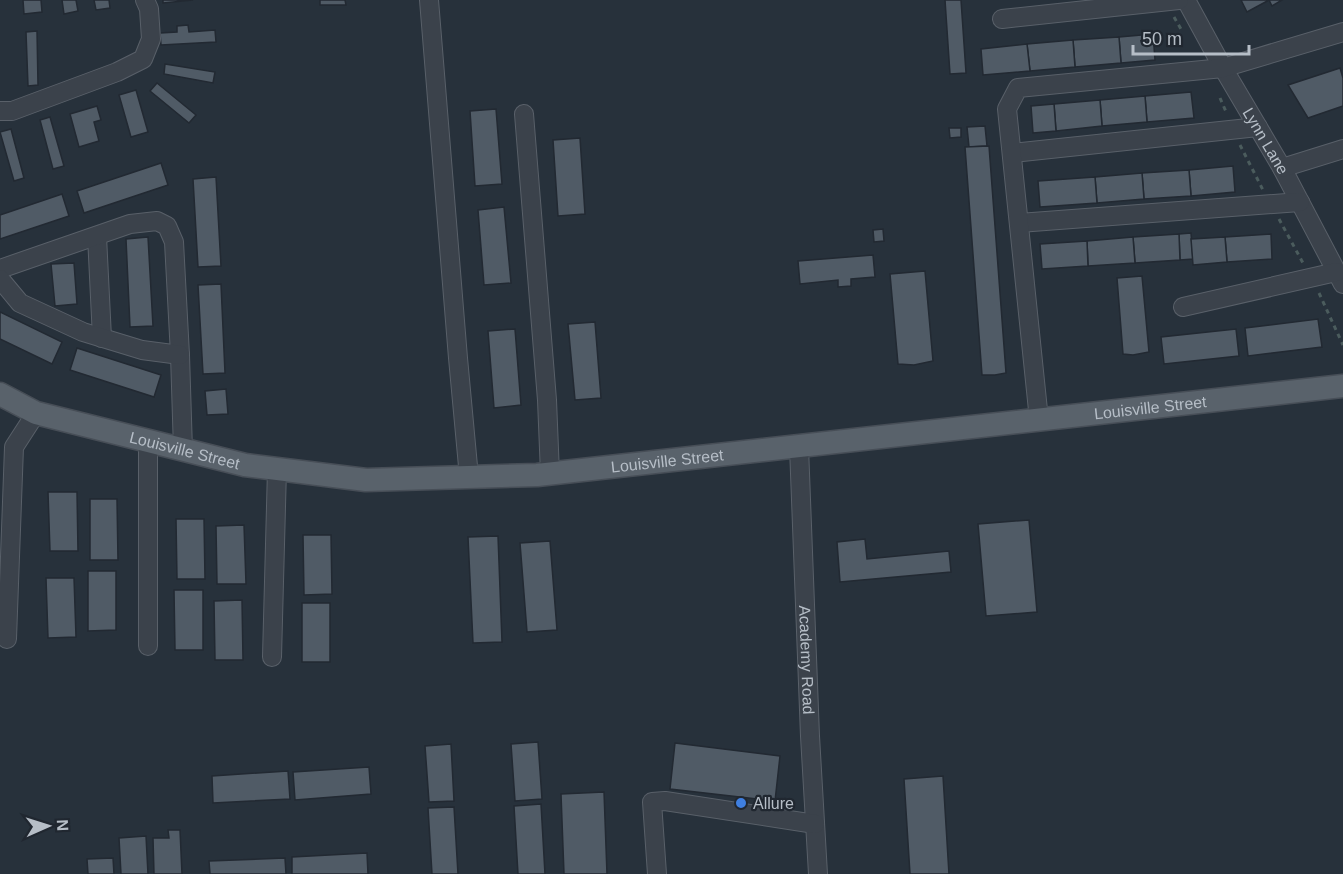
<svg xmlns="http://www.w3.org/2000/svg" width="1343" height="874" font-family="Arial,sans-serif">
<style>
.building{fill:#505b66;stroke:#222932;stroke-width:1.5}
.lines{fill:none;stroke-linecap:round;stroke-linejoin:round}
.minor-casing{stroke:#596069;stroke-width:20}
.major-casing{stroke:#474e57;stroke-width:25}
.path{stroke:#4b5c5d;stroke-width:3;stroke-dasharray:4.5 4.5;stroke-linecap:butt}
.minor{stroke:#3b424b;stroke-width:18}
.major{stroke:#59626b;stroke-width:22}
.shop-dot{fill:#3f7fe0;stroke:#202730;stroke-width:2}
.labels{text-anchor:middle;stroke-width:4.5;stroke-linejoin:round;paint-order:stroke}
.street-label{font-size:16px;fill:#b6bec7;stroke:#202730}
.poi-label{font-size:16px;fill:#b6bec7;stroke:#202730;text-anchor:start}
</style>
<rect width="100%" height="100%" fill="#27313b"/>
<!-- building -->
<g class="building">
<path d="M23,0H41L42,12L24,14Z"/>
<path d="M62,0H76L78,11L64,14Z"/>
<path d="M94,0H109L110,8L96,10Z"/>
<path d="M163,0H193L163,3Z"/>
<path d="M320,0H345L346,5H320Z"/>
<path d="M945,0H961L966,73L950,74Z"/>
<path d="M1241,0H1282L1272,6L1269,0L1247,12Z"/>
<path d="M188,25L189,32L215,30L216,42L161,45L160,33L177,32V26Z"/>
<path d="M37,31L38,85L28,86L26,32Z"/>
<path d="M1153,34L1155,60L1121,63L1119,37Z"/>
<path d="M1119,37L1121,63L1075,67L1073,40Z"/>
<path d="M1073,40L1075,67L1030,71L1027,44Z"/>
<path d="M1027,44L1030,71L983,75L981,49Z"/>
<path d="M165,64L215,72L213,83L164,74Z"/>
<path d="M1340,68L1343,78V106L1308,118L1288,85Z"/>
<path d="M157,83L196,115L189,123L150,91Z"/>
<path d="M136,90L148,132L131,137L119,95Z"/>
<path d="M1191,92L1194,118L1147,122L1145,96Z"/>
<path d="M1145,96L1147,122L1102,126L1100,100Z"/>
<path d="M1100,100L1102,126L1056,131L1054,104Z"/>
<path d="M1054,104L1056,131L1033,133L1031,106Z"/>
<path d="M97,106L101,120L94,122L99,141L79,147L70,114Z"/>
<path d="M496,109L502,184L475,186L470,111Z"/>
<path d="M50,117L64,166L53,169L40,120Z"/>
<path d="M985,126L987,146L969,147L967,127Z"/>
<path d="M949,128H961V137L950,138Z"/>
<path d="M11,129L24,178L14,181L0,132Z"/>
<path d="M580,138L585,214L558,216L553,140Z"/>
<path d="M989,146L1006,373L995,375H982L965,147Z"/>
<path d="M161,163L168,185L84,213L77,191Z"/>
<path d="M1233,166L1235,192L1191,196L1189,170Z"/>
<path d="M1189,170L1191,196L1144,199L1142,173Z"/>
<path d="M1142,173L1144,199L1097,203L1095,177Z"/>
<path d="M216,177L221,266L198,267L193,179Z"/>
<path d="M1095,177L1097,203L1040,207L1038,181Z"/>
<path d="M62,194L69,216L0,239V215Z"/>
<path d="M504,207L511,283L484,285L478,210Z"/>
<path d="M883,229L884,241L874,242L873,230Z"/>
<path d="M1191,233L1193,259L1180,260L1179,234Z"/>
<path d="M1179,234L1180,260L1135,263L1133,237Z"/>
<path d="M1271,234L1272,259L1227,262L1225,237Z"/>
<path d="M148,237L153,326L130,327L126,239Z"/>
<path d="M1133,237L1135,263L1088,266L1087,241Z"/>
<path d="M1225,237L1227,262L1193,265L1191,239Z"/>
<path d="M1087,241L1088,266L1042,269L1040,244Z"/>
<path d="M873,255L875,277L851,279V286L838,287V280L800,284L798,261Z"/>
<path d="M74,263L77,304L55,306L51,264Z"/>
<path d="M925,271L933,361L914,365L898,364L890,274Z"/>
<path d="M1142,276L1149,352L1133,355L1123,354L1117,278Z"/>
<path d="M221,284L225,373L203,374L198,285Z"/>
<path d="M0,312L62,342L52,364L0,339Z"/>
<path d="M1318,319L1322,347L1248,356L1245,328Z"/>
<path d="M595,322L601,398L575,400L568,324Z"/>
<path d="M515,329L521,405L494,408L488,331Z"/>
<path d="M1236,329L1239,356L1164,364L1161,337Z"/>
<path d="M77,348L161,375L154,397L70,370Z"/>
<path d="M226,389L228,414L207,415L205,391Z"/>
<path d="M48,492H77L78,551H50Z"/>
<path d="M90,499H117L118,560H90Z"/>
<path d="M176,519H204L205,579H177Z"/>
<path d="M1029,520L1037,612L986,616L978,524Z"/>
<path d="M244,525L246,584H217L216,526Z"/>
<path d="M303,535H331L332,594L304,595Z"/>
<path d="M498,536L502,642L473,643L468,537Z"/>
<path d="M865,539L867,559L949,551L951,572L840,582L837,542Z"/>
<path d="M550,541L557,630L527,632L520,543Z"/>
<path d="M88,571H116V630L88,631Z"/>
<path d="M46,578H74L76,637L48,638Z"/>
<path d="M174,590H203V650H175Z"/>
<path d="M242,600L243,660H215L214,601Z"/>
<rect x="302" y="603" width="28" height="59"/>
<path d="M538,742L542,799L515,801L511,744Z"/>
<path d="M675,743L780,756L775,801L670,789Z"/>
<path d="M451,744L454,801L429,802L425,746Z"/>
<path d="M369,767L371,794L295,800L293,772Z"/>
<path d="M288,771L290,799L213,803L212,776Z"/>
<path d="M943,776L949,874H910L904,779Z"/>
<path d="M604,792L607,874H564L561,794Z"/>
<path d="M541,804L545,874H518L514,806Z"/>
<path d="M454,807L458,874H432L428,808Z"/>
<path d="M168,830H180L182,874H154L153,838H169Z"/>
<path d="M146,836L148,874H121L119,838Z"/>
<path d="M367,853L368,874H292V857Z"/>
<path d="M113,858L114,874H88L87,859Z"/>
<path d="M285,858L286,874H210L209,861Z"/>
</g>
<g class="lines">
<defs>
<g id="minor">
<path d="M429,0L458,358L469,477"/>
<path id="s1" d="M1186,0L1223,68L1282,168L1343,284"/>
<path d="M1002,19L1179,0"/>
<path d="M0,111H12L117,72L143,59L151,39L149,9L145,0"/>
<path d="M524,114L547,400L550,474"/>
<path d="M1012,153L1258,127"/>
<path d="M1282,168L1343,149"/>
<path d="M1019,223L1300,202"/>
<path d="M97,236L102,338"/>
<path d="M0,269L130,224L157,221L167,226L174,242L180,355L183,450"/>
<path d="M0,279L20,303L83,332L142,350L180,355"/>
<path d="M1183,307L1336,272"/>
<path d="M1039,420L1007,109L1018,88L1223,68L1343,32"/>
<path id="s2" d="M799,447L810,736L818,874"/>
<path d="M7,639L14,447L36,413"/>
<path d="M148,646V441"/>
<path d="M272,657L277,469"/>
<path d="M657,874L652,802L665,801L815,824"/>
</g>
<g id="major">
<path id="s3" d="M0,394L36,413L245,465L366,480L537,475L1343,386"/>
</g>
</defs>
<!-- minor casing -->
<use href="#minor" class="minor-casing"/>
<!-- major casing -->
<use href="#major" class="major-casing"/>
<!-- path -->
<g class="path">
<path d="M1174,17L1181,29"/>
<path d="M1220,98L1227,114"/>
<path d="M1240,145L1263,190"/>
<path d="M1279,219L1303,263"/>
<path d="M1319,293L1343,345"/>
</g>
<!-- minor -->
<use href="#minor" class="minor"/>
<!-- major -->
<use href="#major" class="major"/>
</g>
<!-- markers -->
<circle class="shop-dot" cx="741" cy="803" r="6"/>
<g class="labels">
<!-- street labels -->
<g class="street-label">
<text dy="6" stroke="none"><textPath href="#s1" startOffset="162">Lynn Lane</textPath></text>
<text dy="6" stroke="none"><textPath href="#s3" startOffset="1166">Louisville Street</textPath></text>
<text dy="6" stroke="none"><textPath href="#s3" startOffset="194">Louisville Street</textPath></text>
<text dy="6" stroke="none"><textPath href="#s3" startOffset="680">Louisville Street</textPath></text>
<text dy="6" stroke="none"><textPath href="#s2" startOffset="213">Academy Road</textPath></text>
</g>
<!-- poi labels -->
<g class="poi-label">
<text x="753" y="809">Allure</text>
</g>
</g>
<!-- north arrow -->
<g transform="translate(48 826) rotate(87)" stroke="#202730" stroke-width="4.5" paint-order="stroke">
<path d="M0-4.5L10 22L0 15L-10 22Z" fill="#b6bec7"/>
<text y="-9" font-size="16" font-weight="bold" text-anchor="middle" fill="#b6bec7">N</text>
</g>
<!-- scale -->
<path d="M1133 45v9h116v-9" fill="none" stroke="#b6bec7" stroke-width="3"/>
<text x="1142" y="45" font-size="18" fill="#b6bec7" stroke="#202730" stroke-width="4.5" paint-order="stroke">50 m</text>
</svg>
